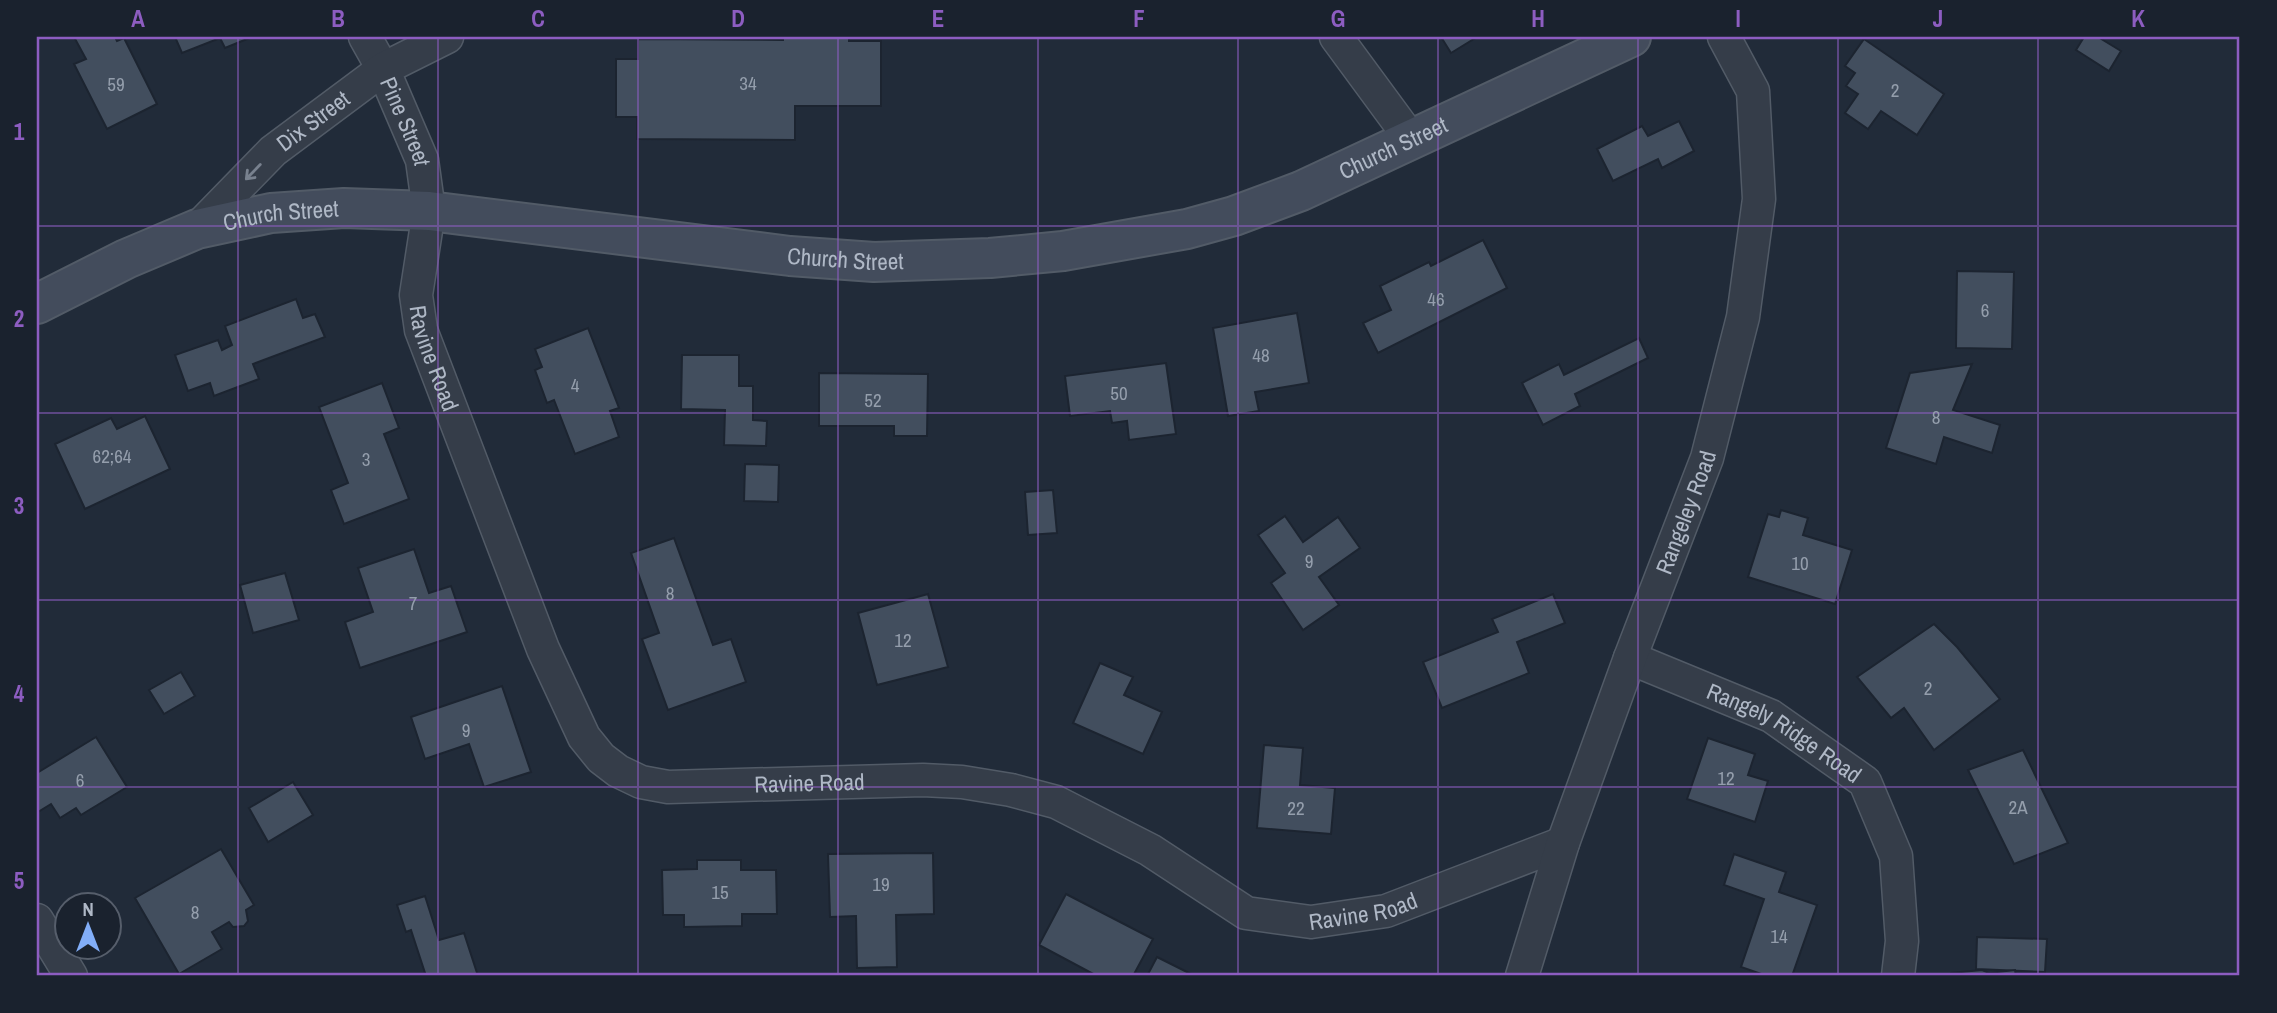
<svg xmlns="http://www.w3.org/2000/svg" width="2277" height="1013" font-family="'Archivo Narrow',sans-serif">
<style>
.building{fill:#424e5e;stroke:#1c2430;stroke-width:2}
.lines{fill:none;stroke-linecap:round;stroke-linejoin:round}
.street-casing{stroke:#525b67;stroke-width:35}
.secondary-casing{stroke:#525b67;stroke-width:42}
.street{stroke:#353d49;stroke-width:32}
.secondary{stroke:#434c5c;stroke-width:38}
.oneway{stroke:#78818e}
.grid{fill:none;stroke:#8d5dc1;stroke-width:2;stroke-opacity:0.55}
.labels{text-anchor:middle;stroke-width:7;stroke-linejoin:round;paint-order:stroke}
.number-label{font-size:19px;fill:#949eac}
.street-label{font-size:23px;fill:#afb8c6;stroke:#1a222e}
.neatline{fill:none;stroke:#8d5dc1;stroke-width:2.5}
.grid-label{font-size:23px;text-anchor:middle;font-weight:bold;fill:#8d5dc1}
</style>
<rect width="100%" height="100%" fill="#212b39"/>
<!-- building -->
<g class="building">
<path d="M74,37H115L117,41L124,38L157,104L107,129L74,64L86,59Z"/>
<path d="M175,37H252L225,48L220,38L182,53Z"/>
<path d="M783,37H849V41H881V106H795V140L637,139V117H616V59H638V39L783,40Z"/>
<path d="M1441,37H1477L1451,53Z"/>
<path d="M2084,37H2098L2121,51L2109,71L2076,50Z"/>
<path d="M1864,39L1944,94L1917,135L1881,111L1868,129L1845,113L1858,94L1846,86L1855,73L1845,66Z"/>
<path d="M1679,121L1694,151L1662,168L1658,159L1613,181L1597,149L1642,126L1648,136Z"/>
<path d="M1483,240L1507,288L1378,353L1363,323L1391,310L1380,286L1429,262L1431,266Z"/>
<path d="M1957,271L2014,272L2012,349L1956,348Z"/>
<path d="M296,299L303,318L315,314L325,337L253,364L259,379L214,396L210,383L188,391L175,355L218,340L222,350L232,345L225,326Z"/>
<path d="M1297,313L1309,383L1255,392L1259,411L1228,416L1213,328Z"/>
<path d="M588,328L619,408L610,411L619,437L575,454L554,400L547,403L535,370L542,367L535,349Z"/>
<path d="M1639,338L1648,358L1575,394L1580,406L1543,425L1522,383L1559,364L1564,375Z"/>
<path d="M682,355H739V386H753V420L767,421L766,446L724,445L725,410L681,409Z"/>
<path d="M1166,363L1176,434L1129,440L1127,421L1112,423L1110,411L1070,416L1065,376Z"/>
<path d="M1972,364L1953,410L2000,425L1992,453L1944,437L1936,464L1886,448L1910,373Z"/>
<path d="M819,373L928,374L927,436H894V426H819Z"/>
<path d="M382,383L399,428L384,434L409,499L344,524L331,490L348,483L319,407Z"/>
<path d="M145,416L170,469L85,509L55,444L111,418L117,429Z"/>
<path d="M745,464L779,465L778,502L744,501Z"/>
<path d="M1053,490L1057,533L1028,535L1025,492Z"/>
<path d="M1781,510L1808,518L1803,535L1852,550L1835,604L1748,577L1768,514L1779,517Z"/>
<path d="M1285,516L1303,542L1338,517L1360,548L1319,577L1339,605L1303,630L1271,583L1285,573L1258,535Z"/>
<path d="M674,538L713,645L731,639L746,682L668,710L642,639L659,633L631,553Z"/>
<path d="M414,549L429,593L451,586L467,632L360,668L345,622L373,612L358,568Z"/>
<path d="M285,573L299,620L253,633L240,585Z"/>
<path d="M928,594L948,667L877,685L858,613Z"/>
<path d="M1553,594L1565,623L1517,642L1529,673L1442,708L1423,662L1498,632L1492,619Z"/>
<path d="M1934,624L1957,647L2000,699L1934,750L1904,708L1891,718L1857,677Z"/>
<path d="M1100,663L1133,677L1124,695L1162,712L1143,754L1073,723Z"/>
<path d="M181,672L195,696L164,714L149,690Z"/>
<path d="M502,686L531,772L484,787L469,744L425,759L411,717Z"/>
<path d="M96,737L127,787L81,815L76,808L60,818L51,804L38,812L37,773Z"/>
<path d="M1708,738L1755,754L1748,775L1768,781L1755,822L1687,799Z"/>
<path d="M1264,745L1303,748L1300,785L1335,788L1331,834L1257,828Z"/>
<path d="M2023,750L2068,843L2014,864L1968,770Z"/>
<path d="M293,782L313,815L268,842L249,808Z"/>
<path d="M221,849L254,905L246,910L248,921L244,926L233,927L229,922L212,932L222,949L179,974L135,898Z"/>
<path d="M933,853L934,914L896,915L897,967L857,968L856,916L830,917L828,854Z"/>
<path d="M1734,854L1786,872L1779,892L1817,905L1792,976H1767L1741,967L1764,899L1724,885Z"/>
<path d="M697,860H741V870H776L777,914H742V926L684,927V915H663L662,870L697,869Z"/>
<path d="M1066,894L1153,939L1133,976H1097L1039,945Z"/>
<path d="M425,896L439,940L464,933L478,976H426L411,930L406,932L397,905Z"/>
<path d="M1977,937L2047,939L2045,972L1976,969Z"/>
<path d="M1157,957L1195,976H1147Z"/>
<path d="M1982,970L1989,973L2015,970L2016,976H1951V973Z"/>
</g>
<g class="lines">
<defs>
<g id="street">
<path id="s1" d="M365,37L383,69L422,160L429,211L416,295L421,330L543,649L584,737L601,758L618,771L641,782L668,787L923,780L962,782L1011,790L1056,802L1150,850L1246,913L1311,922L1386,911L1563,843"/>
<path d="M1336,37L1411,139"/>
<path id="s2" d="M197,229L273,151L383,69L447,37"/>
<path id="s3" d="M1630,658L1771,716L1865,782L1896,856L1902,941L1898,976"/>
<path d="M37,920L71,976"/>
<path id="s4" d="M1522,976L1563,843L1630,658L1707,458L1743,317L1759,199L1753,91L1724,37"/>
</g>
<g id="secondary">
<path id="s5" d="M37,304L126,259L197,229L271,213L344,208L429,211L790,256L874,262L990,258L1063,251L1187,229L1234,216L1301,191L1631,37"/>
</g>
</defs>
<!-- street casing -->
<use href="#street" class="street-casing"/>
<!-- secondary casing -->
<use href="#secondary" class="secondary-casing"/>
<!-- street -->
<use href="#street" class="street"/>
<!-- secondary -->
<use href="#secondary" class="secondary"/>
</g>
<!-- one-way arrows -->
<defs><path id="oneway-shaft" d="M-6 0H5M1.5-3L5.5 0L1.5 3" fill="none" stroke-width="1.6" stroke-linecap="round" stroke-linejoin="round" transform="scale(1.75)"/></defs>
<use class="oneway" href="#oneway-shaft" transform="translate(253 172) rotate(134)"/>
<!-- grid -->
<path class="grid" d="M238,37V976M438,37V976M638,37V976M838,37V976M1038,37V976M1238,37V976M1438,37V976M1638,37V976M1838,37V976M2038,37V976M37,226H2240M37,413H2240M37,600H2240M37,787H2240"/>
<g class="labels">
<!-- number labels -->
<g class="number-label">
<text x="748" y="90">34</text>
<text x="116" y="91">59</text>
<text x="1895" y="97">2</text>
<text x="1436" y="306">46</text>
<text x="1985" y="317">6</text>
<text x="1261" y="362">48</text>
<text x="575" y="392">4</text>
<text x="1119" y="400">50</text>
<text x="873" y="407">52</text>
<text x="1936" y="424">8</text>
<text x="112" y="463">62;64</text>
<text x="366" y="466">3</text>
<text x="1309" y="568">9</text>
<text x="1800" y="570">10</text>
<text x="670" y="600">8</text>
<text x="413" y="610">7</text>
<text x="903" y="647">12</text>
<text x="1928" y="695">2</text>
<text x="466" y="737">9</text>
<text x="1726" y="785">12</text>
<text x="80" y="787">6</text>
<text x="2018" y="814">2A</text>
<text x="1296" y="815">22</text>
<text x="881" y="891">19</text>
<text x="720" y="899">15</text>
<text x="195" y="919">8</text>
<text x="1779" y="943">14</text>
</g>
<!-- street labels -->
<g class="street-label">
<text dy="8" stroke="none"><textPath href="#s2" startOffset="159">Dix Street</textPath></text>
<text dy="8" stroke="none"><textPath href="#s1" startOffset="94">Pine Street</textPath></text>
<text dy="8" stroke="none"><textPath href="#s5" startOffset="1396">Church Street</textPath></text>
<text dy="8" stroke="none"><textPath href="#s5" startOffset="262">Church Street</textPath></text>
<text dy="8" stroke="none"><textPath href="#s5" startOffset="830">Church Street</textPath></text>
<text dy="8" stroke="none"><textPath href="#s1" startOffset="338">Ravine Road</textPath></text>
<text dy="8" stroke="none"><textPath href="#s4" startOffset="492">Rangeley Road</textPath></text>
<text dy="8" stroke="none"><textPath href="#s3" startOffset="172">Rangely Ridge Road</textPath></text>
<text dy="8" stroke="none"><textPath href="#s1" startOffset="989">Ravine Road</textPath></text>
<text dy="8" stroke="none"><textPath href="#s1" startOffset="1577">Ravine Road</textPath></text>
</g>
</g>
<!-- border -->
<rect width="2277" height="1013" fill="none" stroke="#1a222e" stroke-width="77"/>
<!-- north arrow -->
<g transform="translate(88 926)"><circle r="33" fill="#1a222e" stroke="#565e6b" stroke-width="2"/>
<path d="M0-5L12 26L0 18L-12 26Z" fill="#82aef8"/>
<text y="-10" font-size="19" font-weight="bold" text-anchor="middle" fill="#afb8c6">N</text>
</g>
<rect x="38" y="38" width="2200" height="936" class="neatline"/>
<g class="grid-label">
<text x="138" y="27">A</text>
<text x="338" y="27">B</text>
<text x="538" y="27">C</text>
<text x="738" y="27">D</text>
<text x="938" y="27">E</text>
<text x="1139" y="27">F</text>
<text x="1338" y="27">G</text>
<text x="1538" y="27">H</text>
<text x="1738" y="27">I</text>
<text x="1938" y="27">J</text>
<text x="2138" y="27">K</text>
<text x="19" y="140">1</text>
<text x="19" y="327">2</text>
<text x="19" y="514">3</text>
<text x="19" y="702">4</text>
<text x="19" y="889">5</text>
</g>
</svg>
